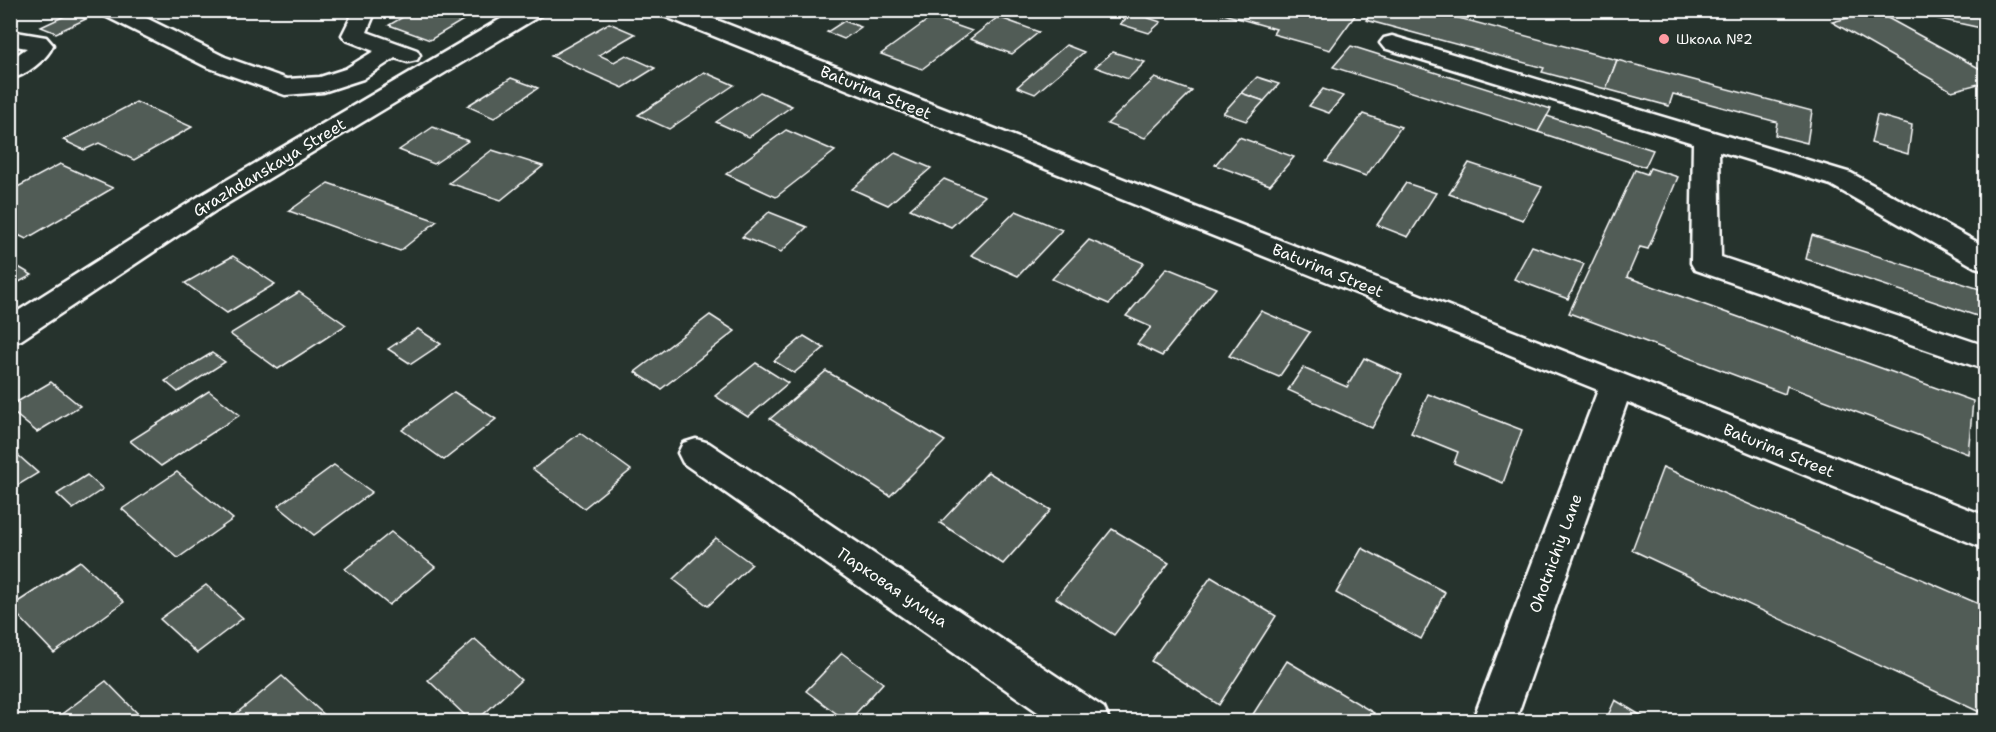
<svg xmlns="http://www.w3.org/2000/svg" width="1996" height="732" font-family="'Shantell Sans',sans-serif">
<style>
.building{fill:#515c57;stroke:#fff;stroke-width:1.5}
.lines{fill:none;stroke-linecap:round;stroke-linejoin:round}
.minor-casing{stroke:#fff;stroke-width:5}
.minor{fill:#26332d;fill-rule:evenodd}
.poi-dot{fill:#ff9aa2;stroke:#26332d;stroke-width:2}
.labels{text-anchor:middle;stroke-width:4.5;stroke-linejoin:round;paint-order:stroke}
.far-poi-label{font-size:14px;fill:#fff;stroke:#26332d;text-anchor:start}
.street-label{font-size:16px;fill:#fff;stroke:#26332d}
</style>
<rect width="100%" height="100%" fill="#26332d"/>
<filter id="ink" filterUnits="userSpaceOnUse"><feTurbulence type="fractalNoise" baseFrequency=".0167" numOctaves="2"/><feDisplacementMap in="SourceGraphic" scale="12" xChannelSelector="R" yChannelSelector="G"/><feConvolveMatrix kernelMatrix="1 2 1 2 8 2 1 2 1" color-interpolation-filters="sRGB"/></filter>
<g filter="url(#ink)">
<!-- building -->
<g class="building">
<path d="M415,10H480L430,40L389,25Z"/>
<path d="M1209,10H1359L1330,50L1273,34L1276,29Z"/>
<path d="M1373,10H1429L1617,60L1606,89L1542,72L1544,68L1366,20Z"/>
<path d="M1898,10H1978L1981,28Z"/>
<path d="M1875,11L1986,72V82L1952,91L1832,22Z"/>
<path d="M71,13L86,19L56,33L41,27Z"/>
<path d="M1133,13L1161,22L1149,33L1120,24Z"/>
<path d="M932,17L972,31L922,69L881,54Z"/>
<path d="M998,17L1039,32L1012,54L970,39Z"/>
<path d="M844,21L861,27L844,39L827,32Z"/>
<path d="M609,23L635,34L599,55L614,62L626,55L655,68L623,88L551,56Z"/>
<path d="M1066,45L1084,52L1035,94L1017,87Z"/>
<path d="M1351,46L1551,109L1538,132L1333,67Z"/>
<path d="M1113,52L1145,62L1128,79L1095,67Z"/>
<path d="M1617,60L1812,111L1807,143L1775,135L1777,122L1673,94L1669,106L1606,89Z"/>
<path d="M704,72L734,85L669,129L638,115Z"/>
<path d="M1257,77L1279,84L1264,101L1241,93Z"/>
<path d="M511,78L538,88L494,118L467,106Z"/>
<path d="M1155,78L1192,91L1145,138L1107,124Z"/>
<path d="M1323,89L1343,96L1329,113L1309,106Z"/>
<path d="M760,92L792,106L749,137L716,122Z"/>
<path d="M1241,93L1264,101L1246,121L1223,113Z"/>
<path d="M136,102L192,127L134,160L99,143L84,150L63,140Z"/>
<path d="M1363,114L1401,127L1366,176L1326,162Z"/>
<path d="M1877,115L1912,125L1908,154L1871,143Z"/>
<path d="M1547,116L1653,150L1645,167L1538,132Z"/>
<path d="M433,127L468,141L434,164L399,150Z"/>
<path d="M786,130L835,151L776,197L726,174Z"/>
<path d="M1239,137L1294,157L1270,185L1215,165Z"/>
<path d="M492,150L543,166L501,200L449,183Z"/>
<path d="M895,153L931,168L888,205L852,189Z"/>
<path d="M1469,163L1542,187L1523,220L1449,194Z"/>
<path d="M60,164L113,188L26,239L10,231V191Z"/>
<path d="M1650,168L1678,177L1648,249L1640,247L1627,277L1973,401L1968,454L1787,386L1785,394L1569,313L1635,170L1647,174Z"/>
<path d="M944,179L985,196L951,227L910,209Z"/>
<path d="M328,183L437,221L400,251L289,211Z"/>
<path d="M1406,183L1436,193L1408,237L1377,225Z"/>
<path d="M1016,211L1062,230L1018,276L971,255Z"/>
<path d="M769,212L807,227L781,252L742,237Z"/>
<path d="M1812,235L1986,291V319L1806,259Z"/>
<path d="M1089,240L1144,263L1109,304L1052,279Z"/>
<path d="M1532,246L1584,264L1568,299L1514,279Z"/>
<path d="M233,256L275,284L227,313L185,283Z"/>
<path d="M10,262L32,275L10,287Z"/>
<path d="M1167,268L1216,288L1162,356L1137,344L1151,327L1126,316Z"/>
<path d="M299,292L346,325L278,369L230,334Z"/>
<path d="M1261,311L1310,332L1279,377L1229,356Z"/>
<path d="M710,315L735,331L661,389L635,372Z"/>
<path d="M418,329L441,344L411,364L388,349Z"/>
<path d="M804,336L824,348L794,373L774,361Z"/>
<path d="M212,353L225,362L178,392L165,381Z"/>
<path d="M1364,358L1402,375L1372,428L1288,390L1303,368L1347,387Z"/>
<path d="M756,363L788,383L748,417L715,396Z"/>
<path d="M826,371L945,441L890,496L770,419Z"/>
<path d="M51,382L80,406L37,432L10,410V406Z"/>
<path d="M209,391L240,415L161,466L130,441Z"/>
<path d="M454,392L496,419L444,460L402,430Z"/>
<path d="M1428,394L1522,430L1503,483L1454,463L1458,452L1411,433Z"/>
<path d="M580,433L631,470L584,508L533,469Z"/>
<path d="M10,448L38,473L10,490Z"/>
<path d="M334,465L372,492L314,535L278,506Z"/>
<path d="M1663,467L1986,607V715L1632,550Z"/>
<path d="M177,472L233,519L178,558L122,509Z"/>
<path d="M988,472L1051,510L1003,564L940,523Z"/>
<path d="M87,475L103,489L73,509L57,494Z"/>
<path d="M1112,529L1169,563L1114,635L1056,598Z"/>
<path d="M391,532L435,567L389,605L345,569Z"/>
<path d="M716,538L752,564L708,606L673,579Z"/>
<path d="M1362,548L1445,592L1421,639L1336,593Z"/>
<path d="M80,561L124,602L54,653L10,607Z"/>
<path d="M1211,577L1276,616L1219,705L1151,661Z"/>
<path d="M206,585L243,618L197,653L160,619Z"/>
<path d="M475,639L521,680L475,722H472L428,680Z"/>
<path d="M842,653L883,683L848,722L806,691Z"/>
<path d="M1287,661L1374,713L1369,722H1248Z"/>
<path d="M282,676L330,720L226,722Z"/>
<path d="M106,681L146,722H51Z"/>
<path d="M1615,700L1652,722H1605Z"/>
</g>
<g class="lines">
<defs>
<g id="minor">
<path d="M100,10H130L225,57L287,79L320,77L345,69L374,51L346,40L342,35L352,15L349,10H376L367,32L417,50L420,55L417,60L408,62L395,58L363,79L323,92L285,95L207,67L103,15Z"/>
<path d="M516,10H544L541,15L218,209L21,340L10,343V316L198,197Z"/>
<path d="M658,10H691L1986,516V549L1627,402L1515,722H1472L1598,390L661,15Z"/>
<path d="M10,31L46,37L53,45C47,60 25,76 10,79V60L27,48L10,45Z"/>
<path d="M1392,36L1851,173L1986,247V270L1975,267L1831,185L1719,151L1721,257L1986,346V370L1695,270L1691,263L1693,143L1384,48L1380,43L1384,38Z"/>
<path d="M696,439L709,443L1104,708L1110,722H1052L683,463L678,453L683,443Z"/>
</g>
</defs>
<!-- minor casing -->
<use href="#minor" class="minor-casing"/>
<!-- minor -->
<use href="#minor" class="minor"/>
</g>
</g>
<!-- markers -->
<circle class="poi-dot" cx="1664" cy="39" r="6"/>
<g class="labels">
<!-- far-poi labels -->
<g class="far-poi-label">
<text x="1676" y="44">Школа №2</text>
</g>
<!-- street labels -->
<g class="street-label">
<text transform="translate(876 92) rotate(22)" y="6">Baturina Street</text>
<text transform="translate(269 167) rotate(-31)" y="6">Grazhdanskaya Street</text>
<text transform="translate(1328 270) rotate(22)" y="6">Baturina Street</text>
<text transform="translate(1779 450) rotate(22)" y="6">Baturina Street</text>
<text transform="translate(1555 553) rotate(-70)" y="6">Ohotnichiy Lane</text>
<text transform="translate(893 587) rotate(34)" y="6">Парковая улица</text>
</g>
</g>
<!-- margin -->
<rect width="1996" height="732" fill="none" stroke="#26332d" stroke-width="36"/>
<rect x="18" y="18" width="1960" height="696" fill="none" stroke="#fff" stroke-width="2" filter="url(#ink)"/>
</svg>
